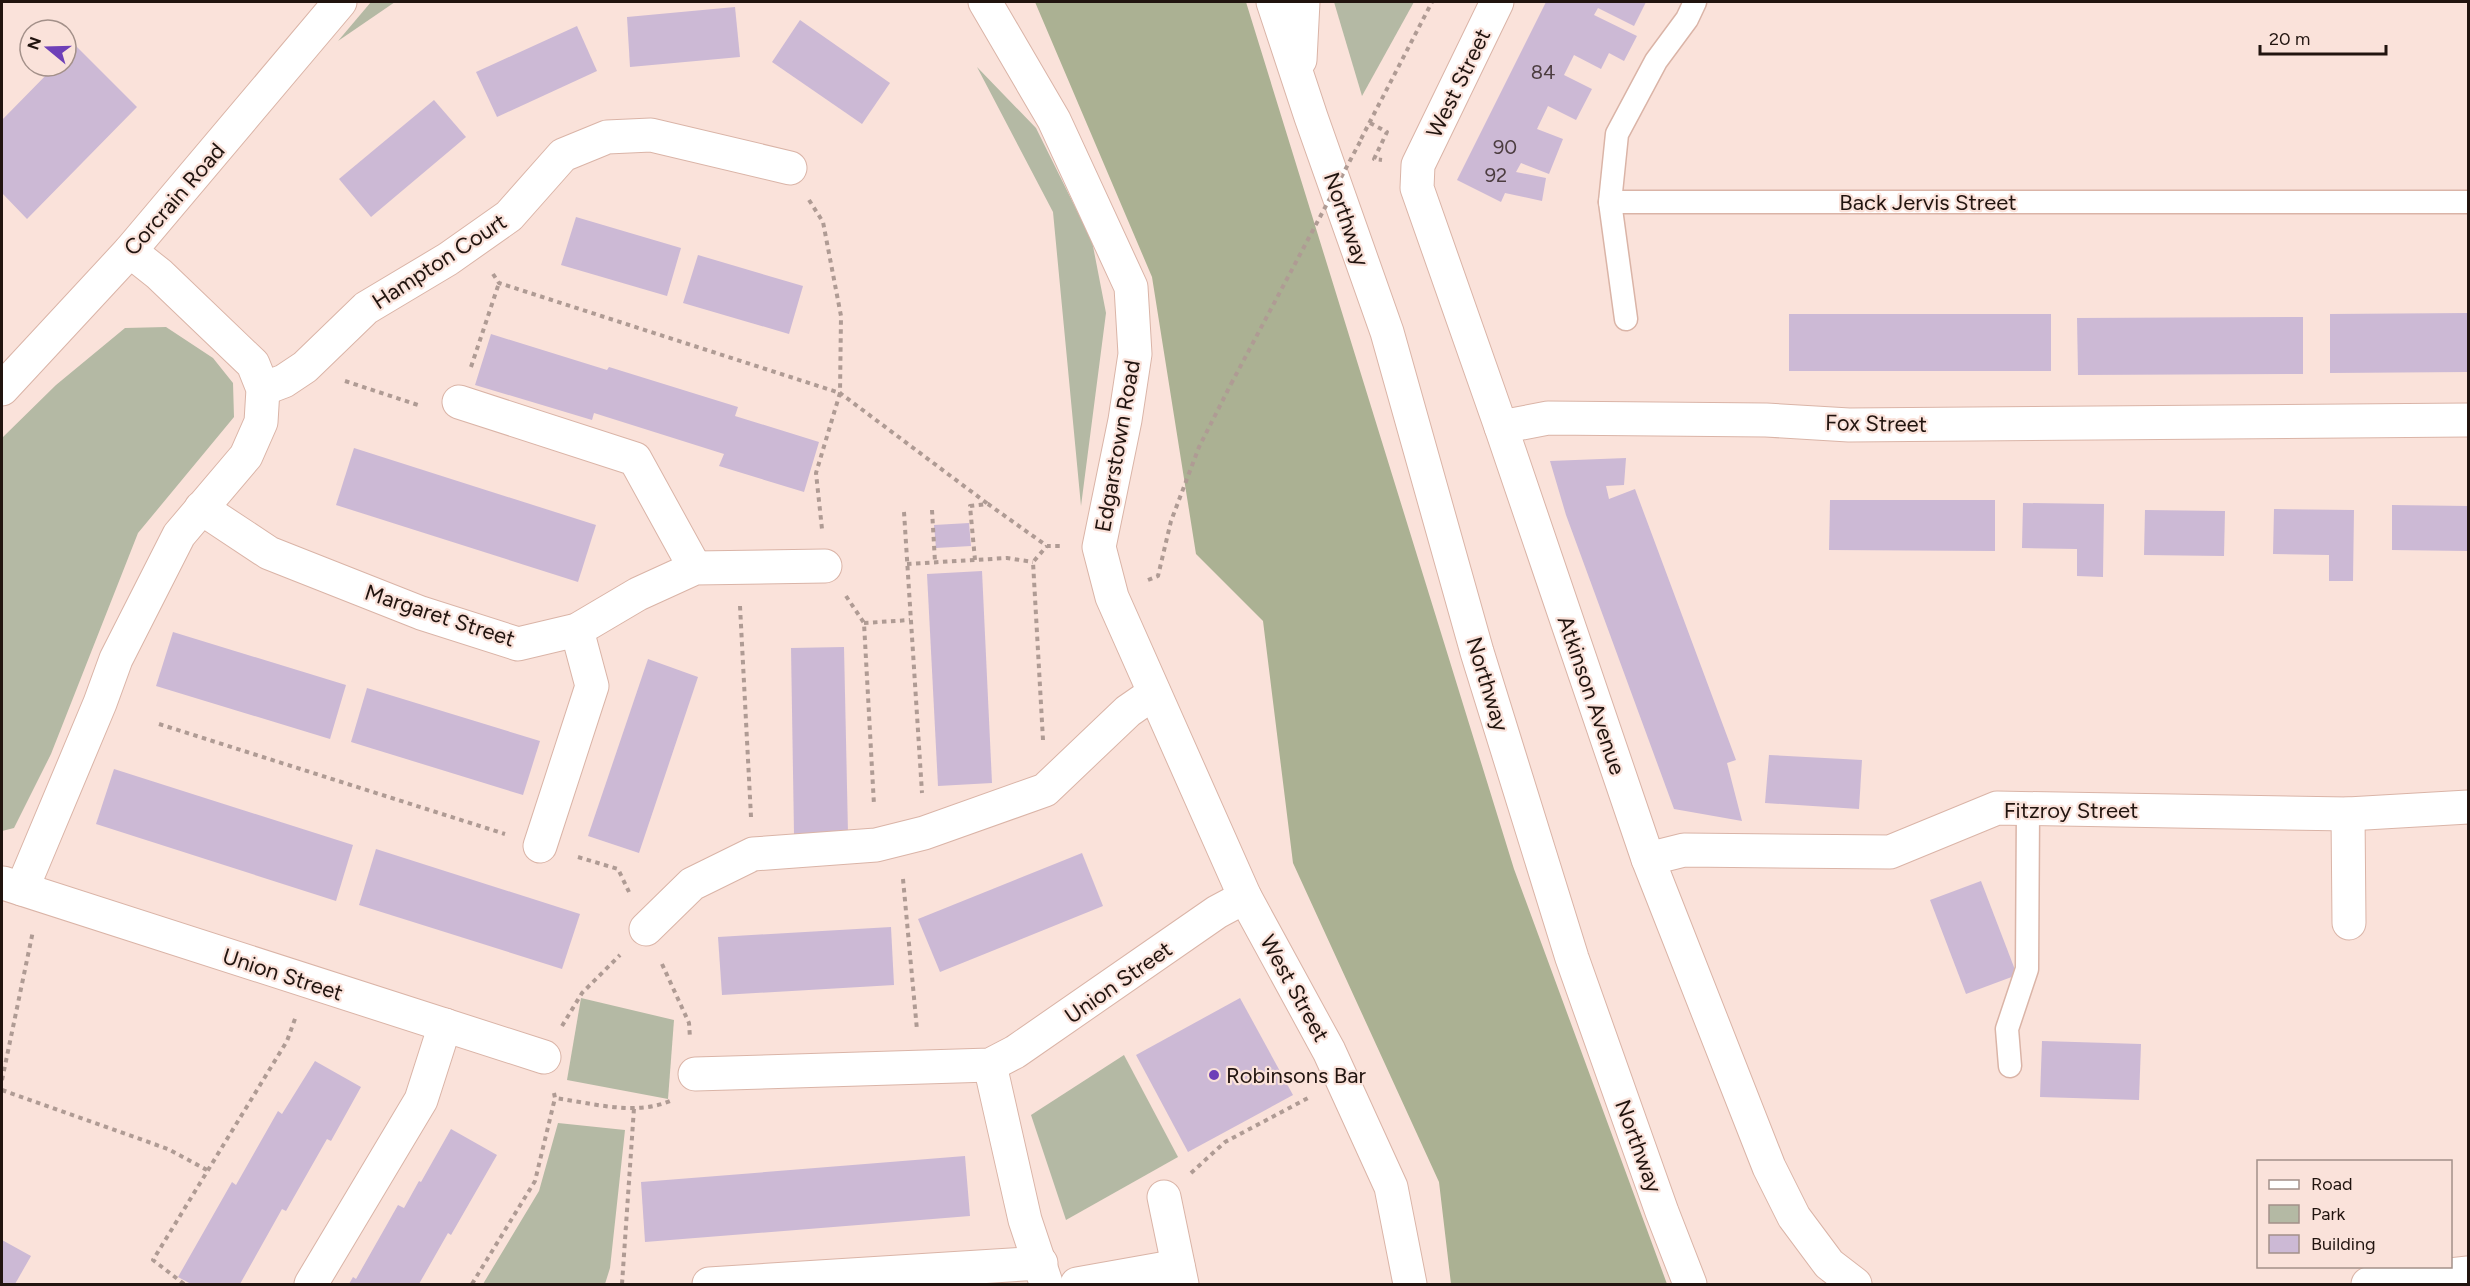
<svg xmlns="http://www.w3.org/2000/svg" width="2470" height="1286" font-family="Figtree,sans-serif">
<style>
.green{fill:#b4b9a4}
.forest{fill:#abb193}
.building{fill:#ccb9d5}
.lines{fill:none;stroke-linecap:round;stroke-linejoin:round}
.lane-casing{stroke:#dab4a7;stroke-width:25}
.street-casing{stroke:#dab4a7;stroke-width:35}
.secondary-casing{stroke:#dab4a7;stroke-width:35}
.primary-casing{stroke:#dab4a7;stroke-width:35}
.highway-casing{stroke:#dab4a7;stroke-width:35}
.path{stroke:#af9b94;stroke-width:4;stroke-dasharray:4.5 4.5;stroke-linecap:butt}
.lane{stroke:#fff;stroke-width:22}
.street{stroke:#fff;stroke-width:33}
.secondary{stroke:#fff;stroke-width:33}
.primary{stroke:#fff;stroke-width:33}
.highway{stroke:#fff;stroke-width:33}
.path-bridge{stroke:#af9b94;stroke-width:4;stroke-dasharray:4.5 4.5;stroke-linecap:butt}
.poi-dot{fill:#6e40b8;stroke:#fae2da;stroke-width:2}
.labels{text-anchor:middle;stroke-width:4.5;stroke-linejoin:round;paint-order:stroke}
.number-label{font-size:20px;fill:#4c3d40}
.street-label{font-size:22px;fill:#21140f;stroke:#fae2da}
.poi-label{font-size:22px;fill:#21140f;stroke:#fae2da;text-anchor:start}
</style>
<rect width="100%" height="100%" fill="#fae2da"/>
<!-- green -->
<g class="green">
<path d="M371,2H395L338,41Z"/>
<path d="M1334,2H1414L1362,96Z"/>
<path d="M977,67L1036,128L1092,241L1106,313L1081,506L1053,212Z"/>
<path d="M166,327L213,358L233,383L234,417L138,533L51,754L14,828L2,831V438L56,385L125,328Z"/>
<path d="M581,998L674,1020L668,1099L567,1080Z"/>
<path d="M1124,1055L1178,1157L1066,1220L1031,1115Z"/>
<path d="M558,1123L625,1130L610,1268L605,1284H483L539,1191Z"/>
</g>
<!-- forest -->
<path class="forest" d="M1035,2H1246L1514,869L1667,1284H1451L1439,1182L1293,863L1263,621L1196,554L1152,277Z"/>
<!-- building -->
<g class="building">
<path d="M1546,2H1646L1634,26L1598,8L1594,15L1637,36L1624,61L1609,53L1601,69L1574,55L1564,75L1592,89L1576,120L1548,106L1537,129L1563,139L1549,174L1521,163L1516,172L1546,178L1542,201L1505,193L1501,202L1457,180Z"/>
<path d="M735,7L740,57L630,67L627,17Z"/>
<path d="M800,20L890,83L862,124L772,62Z"/>
<path d="M577,26L597,71L497,117L476,72Z"/>
<path d="M75,45L137,107L27,219L2,193V120L55,66H66V55Z"/>
<path d="M434,100L466,137L371,217L339,179Z"/>
<path d="M576,217L681,248L667,296L561,265Z"/>
<path d="M698,255L803,286L789,334L683,303Z"/>
<path d="M2468,313V372L2330,373V314Z"/>
<rect x="1789" y="314" width="262" height="57"/>
<path d="M2303,317V374L2078,375L2077,318Z"/>
<path d="M491,334L607,370L609,367L738,407L735,416L819,442L804,492L719,466L724,454L594,413L592,420L475,385Z"/>
<path d="M354,448L596,525L578,582L336,505Z"/>
<path d="M1626,458L1624,485L1606,486L1609,499L1635,489L1736,760L1727,763L1742,821L1674,809L1566,515L1550,461Z"/>
<path d="M1830,500H1995V551L1829,550Z"/>
<path d="M2023,503L2104,504L2103,577L2077,576V549L2022,548Z"/>
<path d="M2392,505L2468,506V551L2392,550Z"/>
<path d="M2274,509L2354,510L2353,581H2329V555L2273,554Z"/>
<path d="M2145,510L2225,511L2224,556L2144,555Z"/>
<path d="M969,523L971,546L936,548L934,525Z"/>
<path d="M982,571L992,783L938,786L927,574Z"/>
<path d="M173,632L346,685L330,739L156,686Z"/>
<path d="M844,647L848,833L794,834L791,648Z"/>
<path d="M648,659L698,677L639,853L588,836Z"/>
<path d="M367,688L540,741L523,795L351,742Z"/>
<path d="M1769,755L1862,760L1859,809L1765,803Z"/>
<path d="M114,769L353,845L336,901L96,824Z"/>
<path d="M376,849L580,914L562,969L359,905Z"/>
<path d="M1082,853L1103,906L940,972L918,919Z"/>
<path d="M1981,881L2017,975L1966,994L1930,900Z"/>
<path d="M891,927L894,985L722,995L718,937Z"/>
<path d="M1240,998L1293,1095L1188,1152L1136,1055Z"/>
<path d="M2042,1041L2141,1044L2139,1100L2040,1097Z"/>
<path d="M315,1061L361,1087L331,1141L327,1139L286,1211L282,1209L240,1284H191L178,1277L232,1182L236,1185L278,1111L282,1114Z"/>
<path d="M451,1129L497,1155L451,1235L448,1233L419,1284H349L353,1277L356,1279L398,1205L404,1208L419,1181L421,1182Z"/>
<path d="M965,1156L970,1216L645,1242L641,1182Z"/>
<path d="M2,1240L31,1256L15,1284H2Z"/>
</g>
<g class="lines">
<defs>
<g id="lane">
<path d="M1695,2L1687,19L1656,61L1617,134L1610,202H2468"/>
<path d="M1610,202L1626,319"/>
<path d="M2010,1066L2007,1029L2027,969L2028,809"/>
</g>
<g id="street">
<path d="M1497,2L1418,165L1417,188L1501,427L1648,859L1769,1167L1794,1217L1829,1264L1855,1284"/>
<path d="M263,389L284,381L305,367L366,308L448,259L509,216L563,155L607,137L651,135L790,168"/>
<path d="M459,402L635,459L695,568"/>
<path d="M1501,427L1548,418L1766,420L1849,425L2468,420"/>
<path d="M201,508L269,553L421,613L518,644L577,630L638,594L695,568L825,566"/>
<path d="M2348,814L2349,923"/>
<path d="M540,846L592,686L577,630"/>
<path d="M1648,859L1684,850L1890,852L1997,808L2348,814L2468,807"/>
<path d="M3,883L544,1057"/>
<path d="M22,889L100,703L116,659L179,535L246,456L261,422L263,389L253,364L159,274L130,251"/>
<path d="M646,929L692,884L753,854L876,845L924,833L1045,790L1128,711L1154,693"/>
<path d="M990,1065L1025,1220L1046,1283"/>
<path d="M695,1074L990,1065L1015,1052L1217,912L1245,897"/>
<path d="M1164,1197L1182,1284"/>
<path d="M311,1284L421,1100L445,1025"/>
<path d="M709,1284L1041,1263"/>
<path d="M1077,1284L1178,1266"/>
<path d="M2368,1284L2468,1273"/>
</g>
<path id="secondary" d="M985,2L1054,120L1131,287L1135,354L1125,420L1099,547L1112,597L1245,897L1329,1051L1391,1187L1410,1284"/>
<path id="primary" d="M2,389L130,251L340,2"/>
<g id="highway">
<path d="M1273,2L1311,117L1387,332L1477,652L1572,958L1662,1212L1690,1284"/>
<path d="M1300,60L1303,2"/>
</g>
</defs>
<!-- lane casing -->
<use href="#lane" class="lane-casing"/>
<!-- street casing -->
<use href="#street" class="street-casing"/>
<!-- secondary casing -->
<use href="#secondary" class="secondary-casing"/>
<!-- primary casing -->
<use href="#primary" class="primary-casing"/>
<!-- highway casing -->
<use href="#highway" class="highway-casing"/>
<!-- path -->
<g class="path">
<path d="M1370,123L1387,132L1374,159L1382,160"/>
<path d="M1361,139L1432,2"/>
<path d="M809,200L823,222L841,316L840,393L988,504"/>
<path d="M493,274L499,283L840,393L816,473L822,529"/>
<path d="M471,367L499,283"/>
<path d="M345,381L421,406"/>
<path d="M932,510L935,562"/>
<path d="M904,512L922,793"/>
<path d="M975,560L970,506L988,504L1047,546H1061"/>
<path d="M907,564L1007,558L1033,562"/>
<path d="M1148,580L1158,576L1171,521L1199,447L1231,384"/>
<path d="M846,596L864,623L874,805"/>
<path d="M740,606L751,817"/>
<path d="M864,623L910,620"/>
<path d="M159,724L505,834"/>
<path d="M1043,740L1033,562L1047,546"/>
<path d="M578,857L618,869L629,892"/>
<path d="M903,879L917,1030"/>
<path d="M662,964L689,1023L690,1038"/>
<path d="M562,1026L582,993L620,955"/>
<path d="M2,1080L33,931"/>
<path d="M2,1090L168,1149L207,1170"/>
<path d="M554,1093L555,1098C591,1103 635,1116 670,1101"/>
<path d="M1191,1173L1225,1142L1308,1098"/>
<path d="M184,1284L153,1260L287,1041L296,1016"/>
<path d="M472,1284L535,1181L555,1098"/>
<path d="M622,1284L634,1108"/>
</g>
<!-- lane -->
<use href="#lane" class="lane"/>
<!-- street -->
<use href="#street" class="street"/>
<!-- secondary -->
<use href="#secondary" class="secondary"/>
<!-- primary -->
<use href="#primary" class="primary"/>
<!-- highway -->
<use href="#highway" class="highway"/>
<!-- path-bridge -->
<path class="path-bridge" d="M1231,384L1361,140"/>
</g>
<!-- markers -->
<circle class="poi-dot" cx="1214" cy="1075" r="6"/>
<g class="labels">
<!-- number labels -->
<g class="number-label">
<text x="1543" y="79">84</text>
<text x="1505" y="154">90</text>
<text x="1496" y="182">92</text>
</g>
<!-- street labels -->
<g class="street-label">
<text transform="translate(1458 83) rotate(-64)" y="8">West Street</text>
<text transform="translate(174 199) rotate(-49)" y="8">Corcrain Road</text>
<text x="1928" y="210">Back Jervis Street</text>
<text transform="translate(1347 219) rotate(71)" y="8">Northway</text>
<text transform="translate(439 261) rotate(-33)" y="8">Hampton Court</text>
<text transform="translate(1876 423) rotate(1)" y="8">Fox Street</text>
<text transform="translate(1117 446) rotate(-80)" y="8">Edgarstown Road</text>
<text transform="translate(440 615) rotate(18)" y="8">Margaret Street</text>
<text transform="translate(1488 684) rotate(73)" y="8">Northway</text>
<text transform="translate(1592 695) rotate(71)" y="8">Atkinson Avenue</text>
<text x="2071" y="818">Fitzroy Street</text>
<text transform="translate(283 974) rotate(18)" y="8">Union Street</text>
<text transform="translate(1118 982) rotate(-35)" y="8">Union Street</text>
<text transform="translate(1295 988) rotate(61)" y="8">West Street</text>
<text transform="translate(1639 1146) rotate(70)" y="8">Northway</text>
</g>
<!-- poi labels -->
<g class="poi-label">
<text x="1226" y="1083">Robinsons Bar</text>
</g>
</g>
<!-- border -->
<rect width="2470" height="1286" fill="none" stroke="#21140f" stroke-width="6"/>
<!-- legend -->
<rect x="2257" y="1160" width="195" height="108" fill="#fae2da" stroke="#a39089" stroke-width="1.5"/>
<rect x="2269" y="1180" width="30" height="9" fill="#ffffff" stroke="#a39089" stroke-width="1.5"/>
<text x="2311" y="1190" font-size="18" fill="#21140f">Road</text>
<rect x="2269" y="1205" width="30" height="18" fill="#b4b9a4" stroke="#a39089" stroke-width="1.5"/>
<text x="2311" y="1220" font-size="18" fill="#21140f">Park</text>
<rect x="2269" y="1235" width="30" height="18" fill="#ccb9d5" stroke="#a39089" stroke-width="1.5"/>
<text x="2311" y="1250" font-size="18" fill="#21140f">Building</text>
<!-- north arrow -->
<g transform="translate(48 48) rotate(289)"><circle r="28" fill="#fae2da" stroke="#a39089" stroke-width="1.5"/>
<path d="M0-4.5L10 22L0 15L-10 22Z" fill="#6e40b8"/>
<text y="-9" font-size="16" font-weight="bold" text-anchor="middle" fill="#21140f">N</text>
</g>
<!-- scale -->
<path d="M2260 45v9h126v-9" fill="none" stroke="#21140f" stroke-width="3"/>
<text x="2269" y="45" font-size="18" fill="#21140f" stroke="#fae2da" stroke-width="4.5" paint-order="stroke">20 m</text>
</svg>
